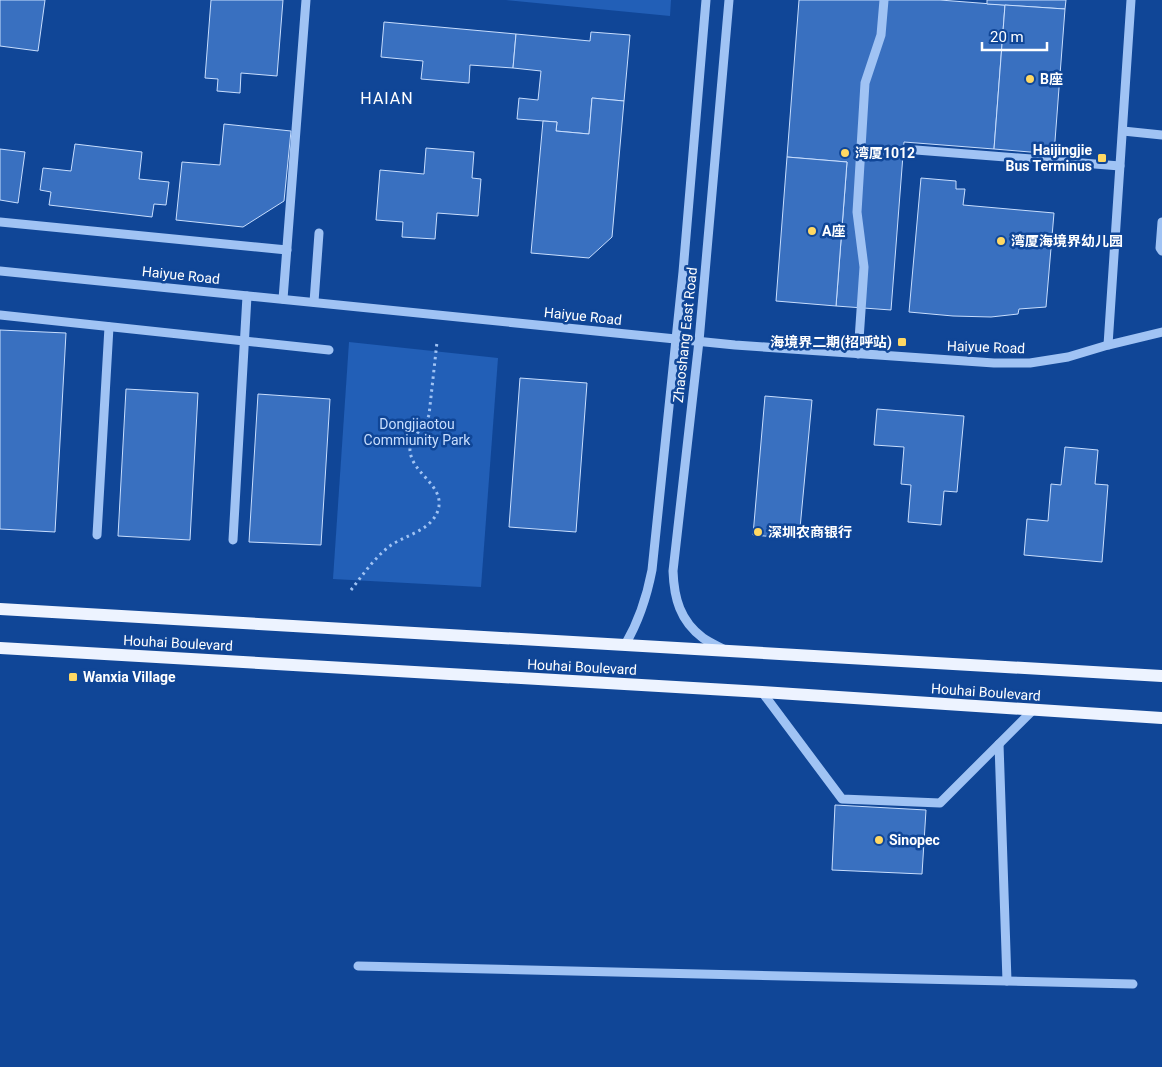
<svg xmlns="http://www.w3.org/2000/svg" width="1162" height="1067" font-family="Roboto,'Noto Sans SC',sans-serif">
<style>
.green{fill:#225fb7}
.building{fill:#3970c0;stroke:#c8defe}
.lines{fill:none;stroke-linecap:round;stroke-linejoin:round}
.path{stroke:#a0c3f4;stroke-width:3;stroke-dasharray:2.5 4;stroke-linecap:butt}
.minor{stroke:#a0c3f4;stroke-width:9}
.major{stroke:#edf3ff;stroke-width:12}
.poi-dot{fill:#ffd863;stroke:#104697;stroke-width:2}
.labels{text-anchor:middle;stroke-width:5;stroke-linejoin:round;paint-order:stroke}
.poi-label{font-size:14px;font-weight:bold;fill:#fff;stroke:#104697;text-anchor:start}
.street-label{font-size:14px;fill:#fff;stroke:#104697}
.park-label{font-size:14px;fill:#c8defe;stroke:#104697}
.quarter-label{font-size:16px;letter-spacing:1px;fill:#fff;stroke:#104697}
</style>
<rect width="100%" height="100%" fill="#104697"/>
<!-- green -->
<g class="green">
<path d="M506,0H671L670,16Z"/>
<path d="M349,342L498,358L481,587L333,579Z"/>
</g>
<!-- building -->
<g class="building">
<path d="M0,0H45L38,51L0,46Z"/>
<path d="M211,0H283L277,76L241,73L240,93L217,91L218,79L205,78Z"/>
<path d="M799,0H940L1005,5L994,149L904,142L891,310L836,306L847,162L787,157Z"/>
<path d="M987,0H1066L1065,9L987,4Z"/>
<path d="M1005,5L1065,9L1054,154L994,149Z"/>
<path d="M384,22L516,34L513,68L470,65L469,83L421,79L423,61L381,57Z"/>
<path d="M591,32L630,35L624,101L592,98L589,134L556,131L557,122L517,119L519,98L538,100L541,71L513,68L516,34L590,41Z"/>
<path d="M592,98L624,101L612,237L589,258L531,253L543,121L557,122L556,131L589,134Z"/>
<path d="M224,124L291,131L284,201L243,227L176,220L182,162L220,165Z"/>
<path d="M75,144L142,152L139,179L169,182L166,205L154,204L152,217L49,205L51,192L40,190L43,168L71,171Z"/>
<path d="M426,148L474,152L472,178L481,179L478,216L437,213L435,239L402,237L403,222L376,220L380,170L424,174Z"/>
<path d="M0,149L25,152L18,203L0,200Z"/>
<path d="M787,157L847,162L836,306L776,301Z"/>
<path d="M921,178L956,181V189H965L963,205L1054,213L1046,307L1019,309L1018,314L991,317L953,316L909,312Z"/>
<path d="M0,330L66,333L55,532L0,529Z"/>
<path d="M520,378L587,383L576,532L509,527Z"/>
<path d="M126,389L198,393L190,540L118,536Z"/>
<path d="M258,394L330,399L321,545L249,542Z"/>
<path d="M765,396L812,400L799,539L753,535Z"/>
<path d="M877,409L964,416L957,492L944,491L941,525L908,522L911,485L901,484L904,447L874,445Z"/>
<path d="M1065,447L1098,450L1095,484L1108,485L1102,562L1024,555L1027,519L1048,521L1051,484L1061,485Z"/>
<path d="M835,805L926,810L922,874L832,870Z"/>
</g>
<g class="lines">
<!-- path -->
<path class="path" d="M351,590C362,576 372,561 386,549C401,536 426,533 436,515C451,486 408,474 410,447C411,438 419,432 424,425C426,422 428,418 429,415L437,342"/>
<!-- minor -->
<g class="minor">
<path d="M1123,131L1162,135"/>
<path d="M916,150L1120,166"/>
<path d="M0,222L287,250"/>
<path d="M1162,222L1160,248L1162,251"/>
<path d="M0,271L735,345L994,363H1030L1068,357L1108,345L1162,332"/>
<path d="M283,299L306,0"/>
<path d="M314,302L319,233"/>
<path d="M0,315L329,350"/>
<path d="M1108,345L1131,0"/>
<path d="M858,354L864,267L857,212L865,83L881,35L884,0"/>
<path d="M97,535L109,327"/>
<path d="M233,540L247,296"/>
<path d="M625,645C639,621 647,596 652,570L683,272L706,0"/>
<path d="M725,650C718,646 710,643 703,638C680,621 674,598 673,571L699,341L729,0"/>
<path d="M762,692L842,799L940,803L1032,711"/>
<path d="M999,744L1007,981"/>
<path d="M358,966L1133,984"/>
</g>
<!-- major -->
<g class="major">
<path d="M0,609L1162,676"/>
<path d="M0,648L762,692L1162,718"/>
</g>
</g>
<!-- markers -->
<g class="poi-dot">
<circle cx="1030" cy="79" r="5"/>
<circle cx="845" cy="153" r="5"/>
<rect x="1097" y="153" width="10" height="10" rx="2.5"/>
<circle cx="812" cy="231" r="5"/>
<circle cx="1001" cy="241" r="5"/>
<rect x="897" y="337" width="10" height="10" rx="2.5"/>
<circle cx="758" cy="532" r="5"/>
<rect x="68" y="672" width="10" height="10" rx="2.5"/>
<circle cx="879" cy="840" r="5"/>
</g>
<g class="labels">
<!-- poi labels -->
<g class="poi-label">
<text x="1040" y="84">B座</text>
<text x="1092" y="155" text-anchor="end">Haijingjie<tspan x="1092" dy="16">Bus Terminus</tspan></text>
<text x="855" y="158">湾厦1012</text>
<text x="822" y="236">A座</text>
<text x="1011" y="246">湾厦海境界幼儿园</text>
<text x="892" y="347" text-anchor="end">海境界二期(招呼站)</text>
<text x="768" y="537">深圳农商银行</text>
<text x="83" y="682">Wanxia Village</text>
<text x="889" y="845">Sinopec</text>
</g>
<!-- street labels -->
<g class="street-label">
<text transform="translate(181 275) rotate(6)" y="5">Haiyue Road</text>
<text transform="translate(583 316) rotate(6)" y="5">Haiyue Road</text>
<text transform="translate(685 335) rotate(-84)" y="5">Zhaoshang East Road</text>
<text transform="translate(986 347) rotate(2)" y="5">Haiyue Road</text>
<text transform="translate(178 643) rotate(3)" y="5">Houhai Boulevard</text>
<text transform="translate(582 667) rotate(3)" y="5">Houhai Boulevard</text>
<text transform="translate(986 692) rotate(4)" y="5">Houhai Boulevard</text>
</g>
<!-- park labels -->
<g class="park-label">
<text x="417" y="429">Dongjiaotou<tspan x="417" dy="16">Commiunity Park</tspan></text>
</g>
<!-- quarter labels -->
<g class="quarter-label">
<text x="387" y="104">HAIAN</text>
</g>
</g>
<!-- scale -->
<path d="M982 42v8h65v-8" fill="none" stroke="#ffffff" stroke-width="2.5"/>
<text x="990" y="42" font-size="15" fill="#ffffff" stroke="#104697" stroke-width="4" paint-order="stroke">20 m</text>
</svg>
